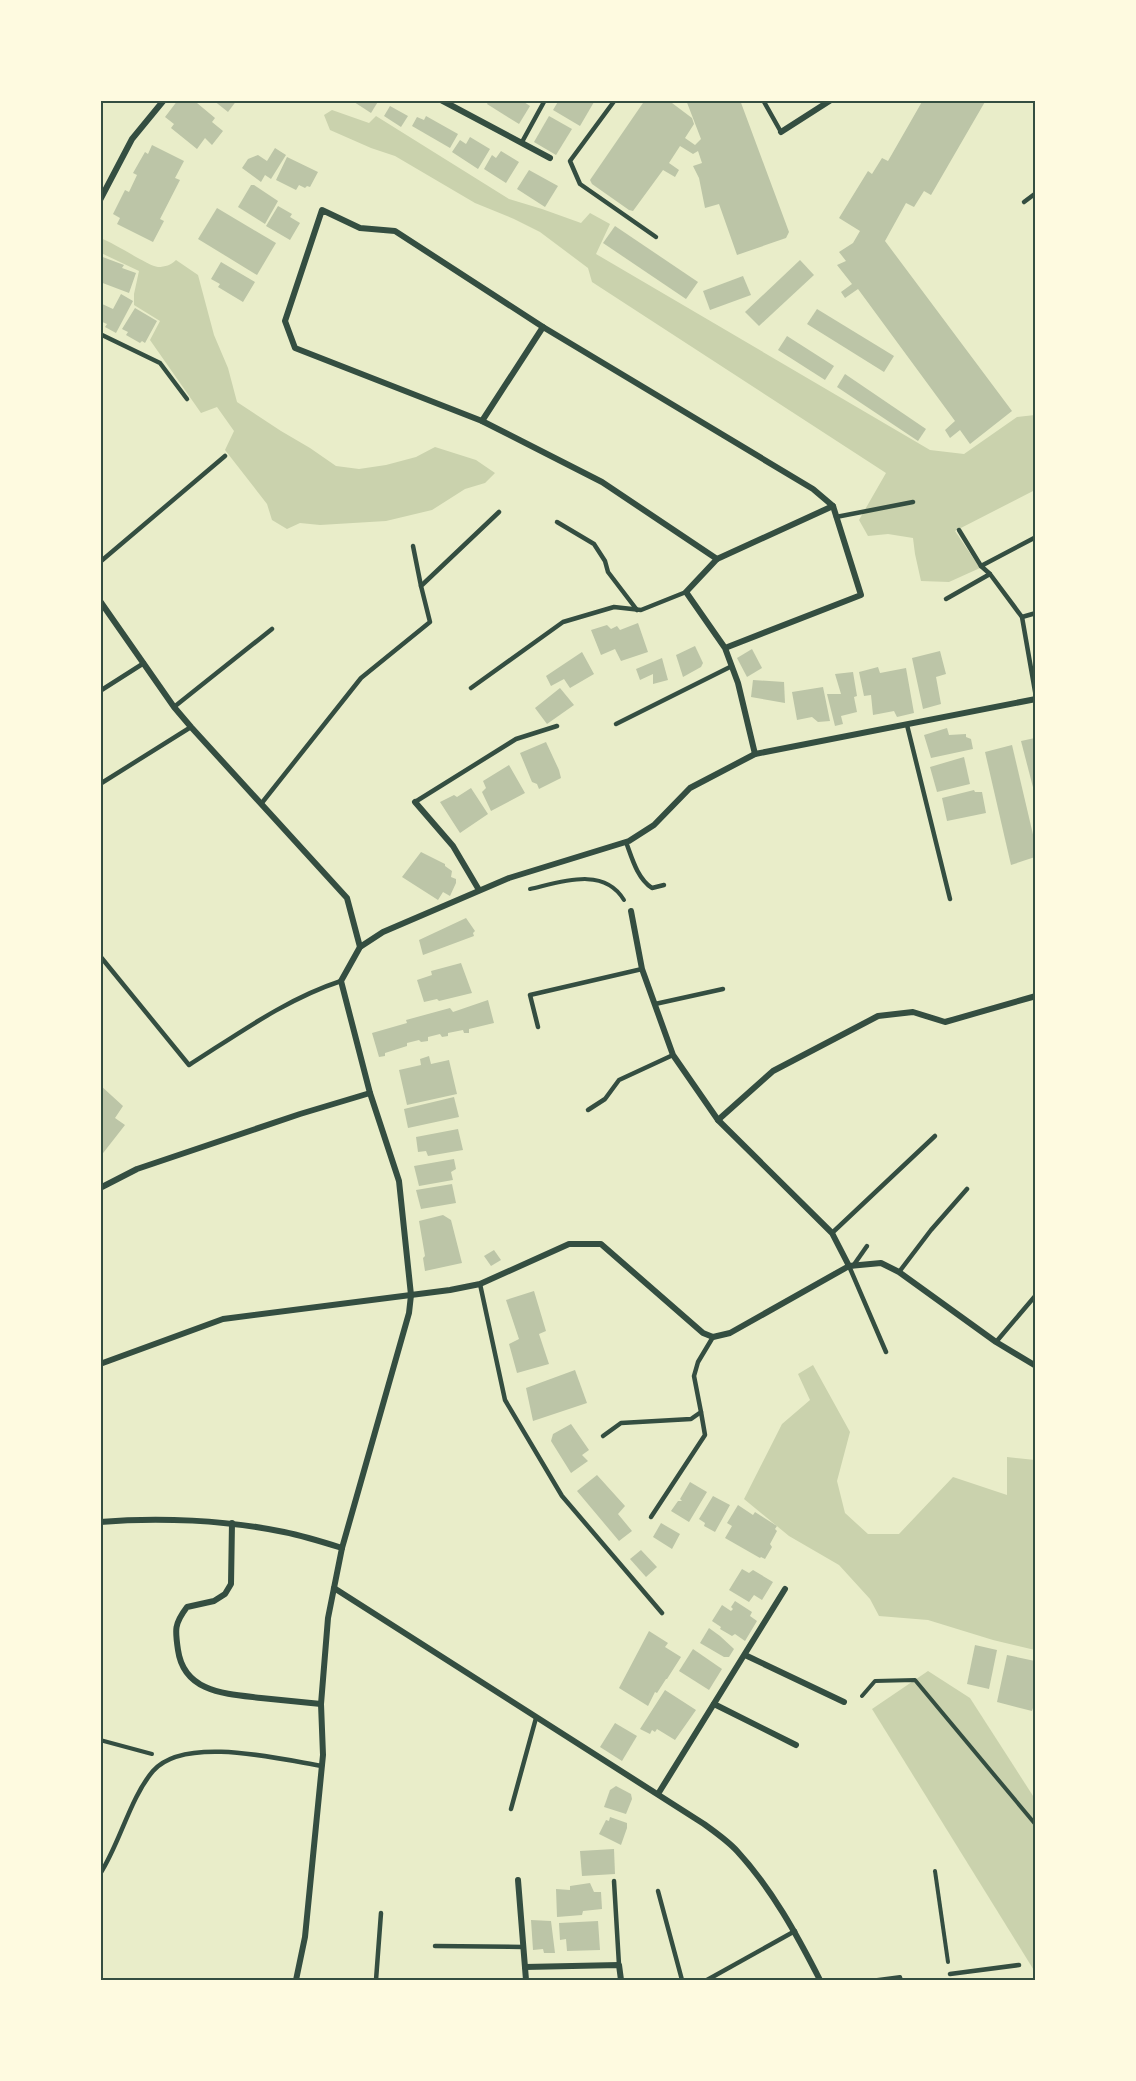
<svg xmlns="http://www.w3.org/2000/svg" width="1136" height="2081" font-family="Lato,sans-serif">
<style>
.green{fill:#cad2ad}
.building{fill:#bcc5a7}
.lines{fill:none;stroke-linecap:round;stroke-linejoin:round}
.path{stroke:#344e41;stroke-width:4}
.service{stroke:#344e41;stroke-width:4.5}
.minor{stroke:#344e41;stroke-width:6}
.neatline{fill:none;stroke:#344e41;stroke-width:2}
</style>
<rect width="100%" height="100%" fill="#e9edc9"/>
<!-- green -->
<g class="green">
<path d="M332,110L369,123L376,116L509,199L542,209L581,223L590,213L610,224L596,254L930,450L964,454L1017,417L1035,415V490L955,531L980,568L949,582L921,581L915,554L913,538L888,534L868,536L859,520L886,473L592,282L588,268L540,232L514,219L475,203L395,156L371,148L330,130L324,115Z"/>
<path d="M100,238C115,243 148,266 158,267C165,267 171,265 176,260L198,275L214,335L228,368L237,402L281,431L310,448L336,466L359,469L386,465L416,457L435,447L476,460L495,473L485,483L465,489L432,510L386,521L320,525L300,523L287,529L272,520L267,504L225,450L234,431L217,407L201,413L150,340L160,321L134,305V294L139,271L101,253Z"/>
<path d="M813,1365L850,1432L837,1481L845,1513L868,1534H899L953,1477L1007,1495V1457L1035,1460V1650L993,1640L928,1620L879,1616L870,1599L839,1565L789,1536L744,1499L782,1424L810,1400L798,1374Z"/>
<path d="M928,1671L970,1698L1035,1799V1972L872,1709Z"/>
</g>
<!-- building -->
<g class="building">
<path d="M178,100H199L197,103L215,118L212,122L223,131L212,145L205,138L197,149L171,128L174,124L165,117Z"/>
<path d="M213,100H237L228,112Z"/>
<path d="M351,100H379L371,113Z"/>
<path d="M489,100H521L530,106L519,124L487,104Z"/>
<path d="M559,100H592L594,102L580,126L553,110Z"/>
<path d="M645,100H668L692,118L694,124L685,138L695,145L701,139L686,100H740L789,232L786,238L737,255L719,204L705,208L699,178L693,166L702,163L698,151L693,154L680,146L669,163L679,170L675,177L663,170L633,211L629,210L592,184L590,180Z"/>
<path d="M923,100H986L931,195L924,191L914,207L906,203L885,241L1012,411L970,444L960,430L950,438L945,430L955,421L858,289L845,298L841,292L852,284L837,265L846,261L839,252L853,243L860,231L839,218L868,171L872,174L882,158L888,161Z"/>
<path d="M390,106L408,116L401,127L384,116Z"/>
<path d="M426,116L458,134L450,148L412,126L417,117L424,120Z"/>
<path d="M549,116L572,129L556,155L534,142Z"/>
<path d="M470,137L490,149L478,169L452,152L460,140L466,144Z"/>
<path d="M152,145L184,161L175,178L180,180L160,219L164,221L153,242L117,224L120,218L113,214L125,190L129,192L137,175L133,173L145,152L148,154Z"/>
<path d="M275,148L286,155L271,179L265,175L261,182L242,168L248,159L258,155L267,161Z"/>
<path d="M501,151L519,162L506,183L484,169L492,155L496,158Z"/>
<path d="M287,157L318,172L310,187L307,186L305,188L299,185L296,190L276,180Z"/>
<path d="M529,170L558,186L545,207L517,189Z"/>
<path d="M251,185H254L278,201L265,224L238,207Z"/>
<path d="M278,206L292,214L290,217L300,223L290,240L266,226Z"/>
<path d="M217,208L276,243L257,275L198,239Z"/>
<path d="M615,226L698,282L686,299L603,243Z"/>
<path d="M100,256L124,265L122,268L136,273L129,293L100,282Z"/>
<path d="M800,260L814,275L759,326L745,312Z"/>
<path d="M221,262L255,282L243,302L218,287L220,284L211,279Z"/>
<path d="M743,276L751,295L710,310L703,291Z"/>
<path d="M121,294L133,301L116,333L105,327L107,324L100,321V303L113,309Z"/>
<path d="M135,308L157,321L145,343L142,341L140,343L126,335L128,332L122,329Z"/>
<path d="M817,309L894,356L884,372L807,324Z"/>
<path d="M787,336L834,366L825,380L778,350Z"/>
<path d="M845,374L926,429L918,441L837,387Z"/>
<path d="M638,623L648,652L621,661L615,649L601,655L591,630L607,625L611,629L617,626L620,630Z"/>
<path d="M695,646L703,663L701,667L683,677L676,655Z"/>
<path d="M752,649L762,668L747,677L737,658Z"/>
<path d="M940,651L946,674L936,677L941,704L923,709L912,658Z"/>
<path d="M582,652L594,674L570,688L564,679L551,686L546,676Z"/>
<path d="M662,658L668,680L653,684V674L640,680L636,669Z"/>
<path d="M878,667L880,673L906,668L914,713L897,717L894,711L873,715L871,695L864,696L859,672Z"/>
<path d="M853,672L857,696L854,697L857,712L841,716L843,724L835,726L827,694H841L835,674Z"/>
<path d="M753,680L784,682L785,703L751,697Z"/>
<path d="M823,687L830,721L818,722L812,717L797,720L792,692Z"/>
<path d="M560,688L574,705L547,724L535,708Z"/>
<path d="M947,728L949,735L966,734V737L971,739L973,749L931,758L924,735Z"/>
<path d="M1035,738V795L1021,741Z"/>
<path d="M546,742L559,770L561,778L539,789L537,784L532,782L520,753Z"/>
<path d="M1012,745L1035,843V857L1011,865L985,752Z"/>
<path d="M964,757L970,784L937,792L930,767Z"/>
<path d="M509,765L525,793L491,811L482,792L486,788L483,781Z"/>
<path d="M471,788L488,814L460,833L440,802L454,795L457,797Z"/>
<path d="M974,790L975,792H982L986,813L947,821L942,798Z"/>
<path d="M421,852L445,864V866L452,871L451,877L456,879V883L450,896L443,892L438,900L402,877Z"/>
<path d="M466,918L475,931L473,933L474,936L423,955L419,940Z"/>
<path d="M461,963L472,993L439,1001L437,999L424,1002L417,980L432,975L431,971Z"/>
<path d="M488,1000L494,1023L469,1029V1033H464L463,1030L448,1033V1036L442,1037L440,1034L428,1037V1041L421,1042L419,1040L407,1043V1046L385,1053V1056L379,1057L372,1033L407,1023L406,1020L450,1008L453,1012Z"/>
<path d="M429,1056L431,1064L449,1060L457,1094L407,1105L399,1070L421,1065L420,1059Z"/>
<path d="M100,1085L123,1106L115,1118L125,1125L100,1157Z"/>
<path d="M454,1097L459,1117L408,1128L404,1109Z"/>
<path d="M458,1129L463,1150L428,1156L426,1151L418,1152L416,1137Z"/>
<path d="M454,1159L456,1169L451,1172L453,1180L419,1186L414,1166Z"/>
<path d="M452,1184L456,1203L421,1209L416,1190Z"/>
<path d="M443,1215L451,1220L462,1263L425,1271L423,1258L425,1256L419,1221Z"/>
<path d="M494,1250L501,1260L491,1266L484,1256Z"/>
<path d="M534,1291L546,1331L539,1334L549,1364L517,1373L509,1344L519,1339L506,1300Z"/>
<path d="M575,1370L587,1403L533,1421L526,1388Z"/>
<path d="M571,1424L589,1450L582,1455L588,1461L571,1473L551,1441L553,1434Z"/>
<path d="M597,1475L625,1506L618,1514L632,1531L619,1541L577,1491Z"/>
<path d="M690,1482L707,1492L689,1522L671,1511L678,1501H682L680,1499Z"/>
<path d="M713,1496L730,1505L715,1532L704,1526L705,1523L699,1519Z"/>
<path d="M738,1505L753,1515L755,1512L777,1526L775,1529L777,1531L770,1544L772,1547L765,1559L761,1557L760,1558L725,1538L732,1526L727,1523Z"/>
<path d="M661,1523L680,1534L672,1549L653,1537Z"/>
<path d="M641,1550L657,1567L646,1577L630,1559Z"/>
<path d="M742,1569L749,1573L753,1570L773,1582L762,1600L754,1595L749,1602L729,1590Z"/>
<path d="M735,1601L752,1612L750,1616L757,1621L745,1641L735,1634L732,1636L720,1629L721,1627L712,1621L722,1605L731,1611L733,1609L731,1607Z"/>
<path d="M709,1628L720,1636L734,1649L729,1657H724L700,1643Z"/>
<path d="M649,1631L668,1643L665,1647L681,1657L667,1679H666L657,1693L655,1692L648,1706L619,1688Z"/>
<path d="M975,1645L997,1650L989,1689L967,1684Z"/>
<path d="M693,1649L722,1669L709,1690L679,1671Z"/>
<path d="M1007,1655L1035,1661V1709L1033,1708L1032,1711L997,1702Z"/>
<path d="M665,1690L696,1710L675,1740L657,1729L655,1732L652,1730L650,1734L640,1729Z"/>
<path d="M615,1723L637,1736L622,1761L600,1747Z"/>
<path d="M616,1786L631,1794L632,1799L626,1814L604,1807L610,1790Z"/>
<path d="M610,1817L627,1823V1828L621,1845L599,1834L606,1820L609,1821Z"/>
<path d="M614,1849L615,1874L582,1876L580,1851Z"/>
<path d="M590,1883L594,1892H601L602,1909L583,1911L582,1915L557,1917L556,1889L570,1890V1886Z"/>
<path d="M531,1920L551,1921L555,1953H544L543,1949L533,1950Z"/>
<path d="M598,1921L600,1950L567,1951L566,1939L560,1940L559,1923Z"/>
</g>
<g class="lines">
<!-- path -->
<g class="path">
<path d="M530,889C561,882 604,866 624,900"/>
<path d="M862,1696L875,1681L915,1680L1036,1825"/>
<path d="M100,1740L152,1754"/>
<path d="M935,1871L948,1962"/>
<path d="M877,1980L900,1977L901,1980"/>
</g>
<!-- service -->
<g class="service">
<path d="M615,100L570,161L580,184L656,237"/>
<path d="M763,100L781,132"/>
<path d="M522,142L545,100"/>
<path d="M1024,202L1036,193"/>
<path d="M100,334L160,363L187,399"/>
<path d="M836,517L913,502"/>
<path d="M557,522L594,544L605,561L608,572L637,610"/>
<path d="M959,530L981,566"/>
<path d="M1036,537L981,566L990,574L1022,617L1036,697"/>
<path d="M413,546L421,586"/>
<path d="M100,562L225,456"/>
<path d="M946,599L990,574"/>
<path d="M1022,617L1036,613"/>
<path d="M471,688L563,622L614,607L641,610L686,592"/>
<path d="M100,691L144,663"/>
<path d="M174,707L272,629"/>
<path d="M616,724L732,666"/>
<path d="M907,725L950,899"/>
<path d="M100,784L191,727"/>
<path d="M415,802L516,739L557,726"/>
<path d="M261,804L361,678L430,622L421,586L499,512"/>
<path d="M626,842C632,858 637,878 652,888L664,885"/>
<path d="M100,956L189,1065C238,1034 286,999 341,981"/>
<path d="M655,1004L723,989"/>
<path d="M538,1027L530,995L642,969"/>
<path d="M588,1110L605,1099L619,1080L673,1055"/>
<path d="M832,1233L935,1136"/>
<path d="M849,1266L886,1352"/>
<path d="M853,1266L867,1246"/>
<path d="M899,1272L931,1230L967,1189"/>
<path d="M480,1284L505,1400L562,1496L662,1613"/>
<path d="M996,1342L1036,1295"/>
<path d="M603,1436L621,1423L691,1419L701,1412L694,1376L698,1362L713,1337"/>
<path d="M651,1517L705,1435L701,1412"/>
<path d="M511,1809L536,1718"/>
<path d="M100,1874C120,1843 130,1798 153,1771C184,1735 280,1759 322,1766"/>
<path d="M614,1881L619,1965"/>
<path d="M658,1891L682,1980"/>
<path d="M435,1946L523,1947"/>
<path d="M950,1974L1019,1965"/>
<path d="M376,1980L381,1913"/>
<path d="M707,1980L795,1931"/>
</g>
<!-- minor -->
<g class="minor">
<path d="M441,100L550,158"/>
<path d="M1035,100L1036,101"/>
<path d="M781,132L831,100"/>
<path d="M100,200L132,139L164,100"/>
<path d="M482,421L543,327"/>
<path d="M717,559L833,506"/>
<path d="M100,601L174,707L191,727L347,898L360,947"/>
<path d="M725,648L861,595L833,506L813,489L543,327L395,231L360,228L322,210L285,321L295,348L482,421L602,482L717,559L686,592L725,648L738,683L755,754"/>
<path d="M415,802L453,846L479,890"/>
<path d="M631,911L642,969L673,1055L718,1120L832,1233L849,1266"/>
<path d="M718,1120L773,1071L878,1016L913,1012L945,1022L1036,996"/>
<path d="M100,1188L137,1169L300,1114L370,1093"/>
<path d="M100,1364L223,1319L450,1290L480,1284L569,1244H601L703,1333L713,1337L730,1333L849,1266L881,1263L899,1272L996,1342L1036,1366"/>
<path d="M100,1522C158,1517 227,1520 284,1532C304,1536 323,1542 342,1548"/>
<path d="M232,1523L231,1584L225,1594L214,1601L187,1607C174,1624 175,1630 178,1650C184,1693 227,1694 261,1698C281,1700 301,1702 321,1704"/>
<path d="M334,1588L704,1824C715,1832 728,1841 737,1851C772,1889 797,1935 820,1980"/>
<path d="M745,1655L844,1702"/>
<path d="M714,1704L796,1745"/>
<path d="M658,1794L785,1589"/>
<path d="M518,1880L526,1980"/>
<path d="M525,1967L619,1965L621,1980"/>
<path d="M296,1980L305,1937L323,1755L321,1704L328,1618L342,1548L409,1313L411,1295L399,1181L370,1093L341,981L360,947L383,932L509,878L629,841L654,825L690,788L755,754L1036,699"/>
</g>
</g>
<!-- border -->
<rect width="1136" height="2081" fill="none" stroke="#fefae0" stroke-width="204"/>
<rect x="102" y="102" width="932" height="1877" class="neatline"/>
</svg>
